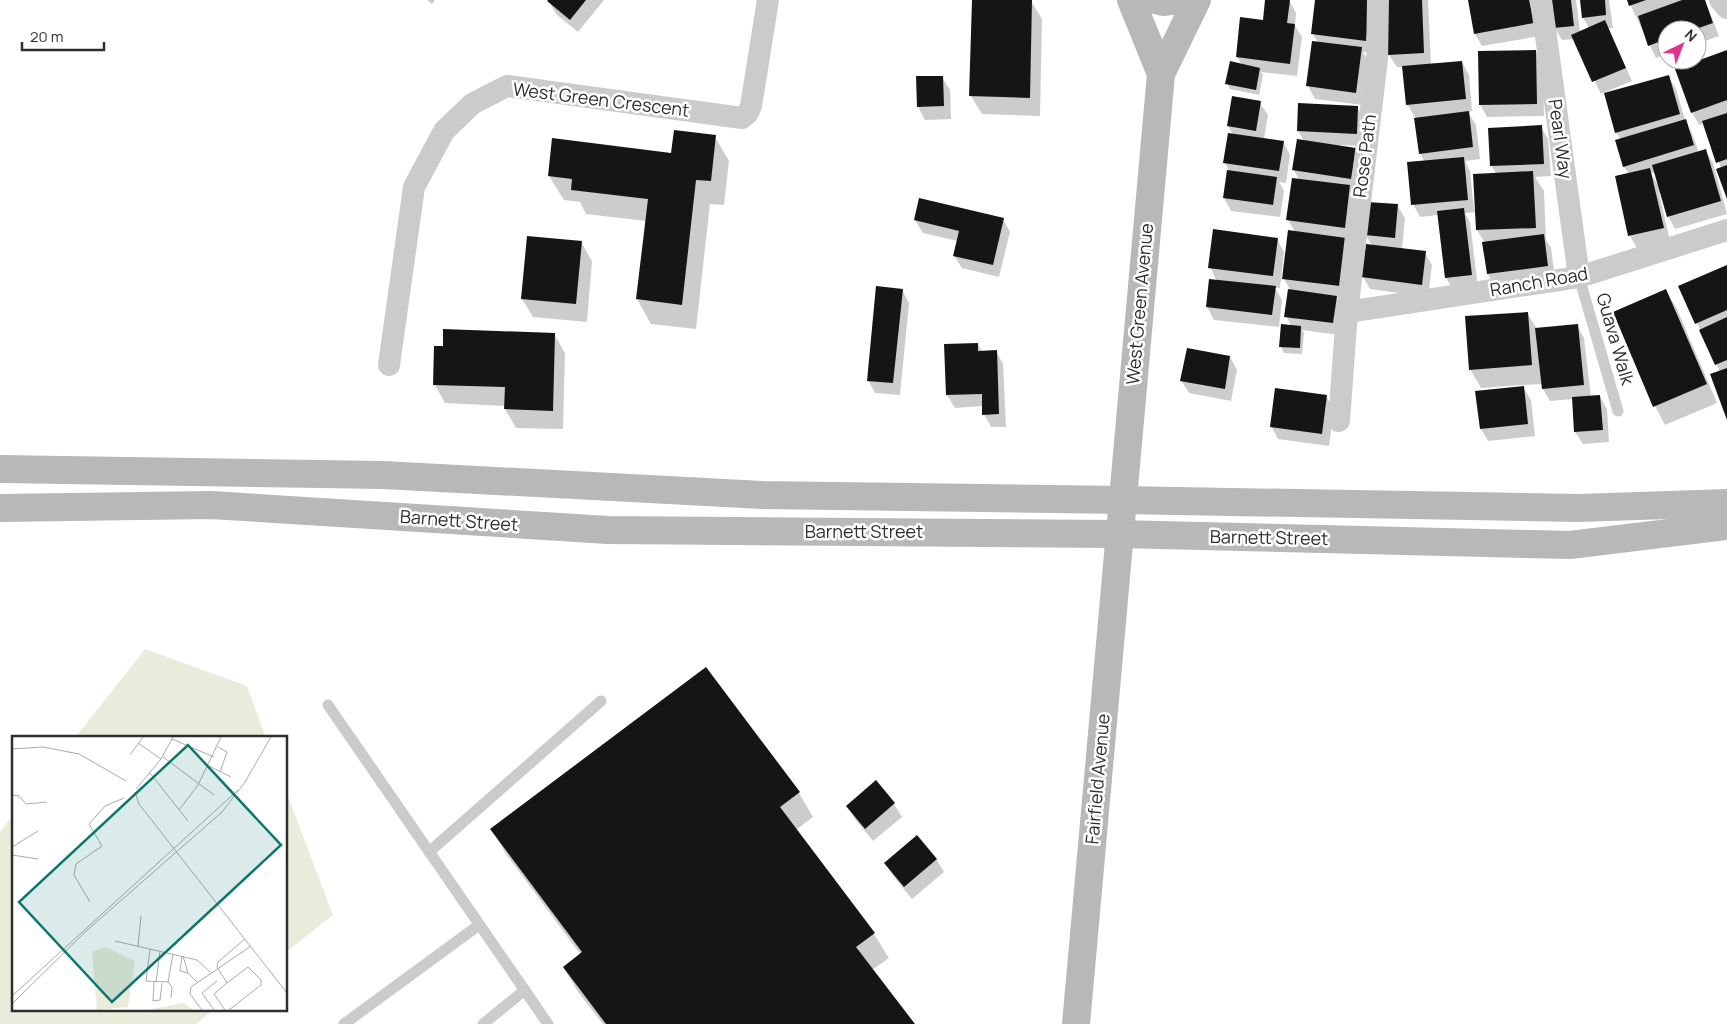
<svg xmlns="http://www.w3.org/2000/svg" width="1727" height="1024" font-family="Manrope,sans-serif">
<style>
.green{fill:#ebebdc}
.shadow{fill:#0003;fill-rule:evenodd}
.building{fill:#151515}
.lines{fill:none;stroke-linecap:round;stroke-linejoin:round}
.lane{stroke:#cbcbcb;stroke-width:11}
.street{stroke:#cbcbcb;stroke-width:22}
.secondary{stroke:#b8b8b8;stroke-width:28}
.labels{text-anchor:middle;stroke-width:5;stroke-linejoin:round;paint-order:stroke}
.street-label{font-size:18px;fill:#2e2e2e;stroke:#fff}
.inset-road{fill:none;stroke:#ababab;stroke-width:1}
.view{fill:#0f766e;fill-opacity:0.15;stroke:#0f766e;stroke-width:2.5}
.inset-edge{fill:none;stroke:#2e2e2e;stroke-width:2.5}
</style>
<rect width="100%" height="100%" fill="#fff"/>
<!-- green -->
<g class="green">
<path d="M145,649L247,686L266,738H75Z"/>
<path d="M286,791L333,915L286,952Z"/>
<path d="M14,814V1010H213L196,1024H0V832Z"/>
</g>
<!-- shadow -->
<g class="shadow">
<path d="M427,0H435L432,4Z"/>
<path d="M550,0H604L578,32L556,14L549,1Z"/>
<path d="M973,0L1031,1L1042,19L1040,116L982,114L971,96Z"/>
<path d="M1266,0H1289L1296,13L1295,26L1302,37L1297,76L1261,72L1263,75L1259,95L1230,89L1227,83L1242,65L1237,57L1264,21Z"/>
<path d="M1317,0H1376L1373,53L1363,52L1368,61L1363,105L1315,99L1308,86L1318,43L1313,33Z"/>
<path d="M1387,0H1428L1431,65L1462,62L1469,75L1472,111L1468,112L1476,125L1480,159L1465,161L1470,171L1474,210L1476,209L1496,174L1492,166L1489,129L1541,127L1548,139L1551,176L1535,177L1544,191L1546,240L1551,248L1555,278L1495,287L1488,274L1485,243L1477,230L1476,212L1465,213L1470,222L1478,288L1453,290L1446,278L1438,215L1420,217L1413,204L1424,161L1420,153L1415,117L1407,104L1404,67H1397L1389,55Z"/>
<path d="M1469,0H1534L1540,36L1482,46L1475,34Z"/>
<path d="M1551,0H1576L1580,32L1589,28L1583,18L1581,0H1609L1613,28H1608L1632,81L1601,94L1574,39L1562,40L1554,27Z"/>
<path d="M1628,0H1705L1719,36L1697,44V30H1667V54L1656,58Z"/>
<path d="M1536,51L1543,64L1544,116L1487,117L1480,104Z"/>
<path d="M1727,52V196L1721,168L1704,123L1699,125L1692,112Z"/>
<path d="M1668,76L1676,89L1685,120L1692,133L1699,153L1705,151L1713,163L1727,214L1675,229L1668,216L1661,193H1659L1670,241L1637,248L1630,236L1616,177L1629,174L1624,167L1617,141L1621,140L1616,132L1605,93V94ZM1655,172L1658,183L1657,184L1651,173Z"/>
<path d="M917,77H942L950,90L951,119L925,120L918,107Z"/>
<path d="M1260,103L1268,115L1264,139L1283,142L1290,155L1286,183L1279,182L1284,191L1280,217L1231,211L1224,198L1230,172L1225,163L1233,135L1228,126Z"/>
<path d="M1357,107L1365,120L1364,146L1337,145V146L1355,149L1347,298L1336,297L1343,310L1340,335L1302,330L1304,333L1302,354L1284,353L1281,347L1292,327L1286,316L1291,291L1284,279L1295,232L1288,220L1300,181L1293,169L1304,141L1298,131Z"/>
<path d="M715,137L729,161L724,205L710,204L696,329L651,324L637,299L646,221L586,214L580,202L564,200L549,176L672,154Z"/>
<path d="M1397,205L1405,218L1402,250L1425,253L1432,265L1428,297L1370,289L1363,277L1372,246L1366,235Z"/>
<path d="M1003,219L1010,232L999,277L962,268L954,256L958,241L923,233L915,220Z"/>
<path d="M1277,239L1284,252L1280,288H1275L1282,300L1279,327L1214,320L1207,307L1210,280L1217,281L1210,267Z"/>
<path d="M581,242L592,261L587,322L533,317L522,299Z"/>
<path d="M1727,266V417L1720,372L1680,287Z"/>
<path d="M902,290L909,303L900,395L875,393L868,380Z"/>
<path d="M1666,291L1677,309L1717,403L1665,425L1655,406Z"/>
<path d="M1527,313L1537,329L1577,325L1584,338L1591,397H1600L1607,409L1609,442L1583,444L1575,432L1573,399L1550,401L1543,389L1542,384L1522,385L1531,400L1535,436L1488,441L1481,429L1522,388V385L1481,388L1470,369Z"/>
<path d="M554,334L565,353L563,429L516,428L505,409V406L445,403L435,385Z"/>
<path d="M978,344L982,352L996,351L1003,364L1006,427H991L984,414L983,406L955,408L947,395Z"/>
<path d="M1230,357L1237,370L1231,401L1189,393L1181,380Z"/>
<path d="M1326,396L1334,409L1329,446L1278,439L1271,426Z"/>
<path d="M876,782L894,804L902,817L873,841L855,819L847,806Z"/>
<path d="M799,793L813,817L796,830L874,934L889,958L872,970L913,1024H603L578,992L564,968L581,955L506,854L492,829Z"/>
<path d="M936,859L944,872L912,899L893,876L886,863Z"/>
</g>
<!-- building -->
<g class="building">
<path d="M548,0H586L570,20L547,1Z"/>
<path d="M972,0H1032L1030,98L969,96Z"/>
<path d="M1265,0H1290L1287,23L1295,24L1290,64L1236,57L1240,17L1263,20Z"/>
<path d="M1315,0H1371L1366,41L1311,34Z"/>
<path d="M1385,0H1422L1424,53L1388,55Z"/>
<path d="M1468,0H1529L1534,23L1474,34Z"/>
<path d="M1550,0H1571L1574,26L1553,28Z"/>
<path d="M1580,0H1605L1606,15L1582,18Z"/>
<path d="M1627,0H1646L1629,6Z"/>
<path d="M1682,0H1705L1713,23L1693,30H1667V39L1648,46L1638,16Z"/>
<path d="M1605,20L1626,68L1592,82L1571,35Z"/>
<path d="M1312,41L1362,47L1356,93L1306,86Z"/>
<path d="M1536,50L1537,104L1479,105L1478,51Z"/>
<path d="M1727,50V100L1691,113L1675,69Z"/>
<path d="M1230,61L1260,68L1256,90L1225,84Z"/>
<path d="M1462,61L1466,99L1406,105L1402,66Z"/>
<path d="M1669,75L1680,114L1615,133L1604,93Z"/>
<path d="M916,76H943L944,106L917,107Z"/>
<path d="M1232,96L1261,101L1256,131L1227,126Z"/>
<path d="M1298,103L1358,106L1357,134L1297,131Z"/>
<path d="M1469,111L1473,147L1419,154L1414,118Z"/>
<path d="M1727,113V159L1716,163L1702,121Z"/>
<path d="M1686,119L1694,145L1623,167L1615,140Z"/>
<path d="M1542,125L1544,164L1490,166L1488,128Z"/>
<path d="M674,130L716,135L711,181L696,180L682,305L636,299L648,199L571,190L572,179L548,176L552,138L671,153Z"/>
<path d="M1228,133L1284,141L1279,171L1223,163Z"/>
<path d="M1297,139L1356,148L1351,179L1292,170Z"/>
<path d="M1706,149L1721,201L1667,217L1652,165Z"/>
<path d="M1464,157L1468,200L1411,205L1407,162Z"/>
<path d="M1727,165V199L1716,169Z"/>
<path d="M1650,168L1664,228L1628,236L1615,176Z"/>
<path d="M1227,170L1277,177L1273,205L1223,198Z"/>
<path d="M1533,171L1536,228L1476,230L1473,174Z"/>
<path d="M1292,178L1350,185L1345,228L1286,220Z"/>
<path d="M919,198L1004,218L993,265L953,256L959,231L914,220Z"/>
<path d="M1367,202L1398,204L1395,238L1365,235Z"/>
<path d="M1464,208L1472,275L1445,278L1437,211Z"/>
<path d="M1213,229L1278,238L1273,276L1208,268Z"/>
<path d="M1288,230L1346,238L1340,286L1282,279Z"/>
<path d="M1544,234L1548,266L1487,274L1482,242Z"/>
<path d="M527,236L582,241L576,304L521,299Z"/>
<path d="M1366,244L1426,251L1422,285L1361,277Z"/>
<path d="M1727,265V310L1695,324L1678,286Z"/>
<path d="M1209,279L1276,286L1272,315L1206,307Z"/>
<path d="M876,286L903,289L893,383L867,381Z"/>
<path d="M1288,289L1337,296L1333,323L1284,317Z"/>
<path d="M1666,289L1707,384L1653,407L1613,312Z"/>
<path d="M1528,312L1532,365L1469,370L1465,316Z"/>
<path d="M1727,317V360L1715,365L1699,330Z"/>
<path d="M1281,324L1301,326L1300,348L1279,347Z"/>
<path d="M1578,324L1584,385L1542,389L1535,328Z"/>
<path d="M443,329L555,333L553,411L504,409L505,387L433,385L434,346H443Z"/>
<path d="M978,343V351L997,350L999,414L982,415V394L946,395L944,344Z"/>
<path d="M1187,348L1230,356L1225,389L1180,381Z"/>
<path d="M1727,368V420L1710,374Z"/>
<path d="M1524,386L1528,424L1480,429L1475,391Z"/>
<path d="M1275,388L1327,395L1322,434L1270,427Z"/>
<path d="M1600,395L1603,430L1574,432L1572,397Z"/>
<path d="M706,667L800,792L780,807L875,933L856,947L915,1024H606L563,967L582,952L490,829Z"/>
<path d="M876,780L895,803L865,829L846,806Z"/>
<path d="M917,835L937,859L904,887L884,863Z"/>
</g>
<g class="lines">
<!-- lane -->
<g class="lane">
<path d="M1579,277L1618,411"/>
<path d="M328,705L548,1024"/>
<path d="M429,852L601,701"/>
<path d="M344,1024L479,925"/>
<path d="M483,1024L525,990"/>
</g>
<!-- street -->
<g class="street">
<path d="M1541,0L1579,277"/>
<path d="M1720,0L1727,8"/>
<path d="M1347,312L1579,277L1727,230"/>
<path d="M389,365L414,187L444,131L472,104L507,86L742,118L748,113L751,106L768,0"/>
<path d="M1339,421L1347,312L1377,59L1378,0"/>
</g>
<!-- secondary -->
<g class="secondary">
<path d="M1131,0L1161,74"/>
<path d="M1155,0L1163,2L1179,0"/>
<path d="M0,469L383,475L762,495L1122,500L1578,508L1727,503"/>
<path d="M0,508L211,505L608,530L1119,534L1570,545L1727,526"/>
<path d="M1076,1024L1161,74L1197,0"/>
</g>
</g>
<g class="labels">
<!-- street labels -->
<g class="street-label">
<text transform="translate(601 100) rotate(7)" y="6">West Green Crescent</text>
<text transform="translate(1560 139) rotate(82)" y="6">Pearl Way</text>
<text transform="translate(1365 156) rotate(-83)" y="6">Rose Path</text>
<text transform="translate(1539 282) rotate(-10)" y="6">Ranch Road</text>
<text transform="translate(1140 304) rotate(-85)" y="6">West Green Avenue</text>
<text transform="translate(1615 339) rotate(74)" y="6">Guava Walk</text>
<text transform="translate(459 521) rotate(4)" y="6">Barnett Street</text>
<text x="864" y="538">Barnett Street</text>
<text transform="translate(1269 538) rotate(1)" y="6">Barnett Street</text>
<text transform="translate(1098 779) rotate(-85)" y="6">Fairfield Avenue</text>
</g>
</g>
<!-- overview -->
<g transform="translate(12 736)">
<rect width="275" height="275" fill="#fff"/>
<path d="M93,211L123,225L116,271L85,274L80,216ZM172,267L181,274H135Z" fill="#ebebdc"/>
<path class="inset-road" d="M160,3L202,21M126,7L149,23M206,11L215,16L208,36M0,13L31,11L67,18L114,45M118,19L131,1M151,21L202,59M197,30L219,41M138,37L176,85M124,53L149,23L161,1M123,56L127,68L275,257M0,59L7,60L14,68L35,66M167,74L186,49L209,1M0,111L26,95M0,119L26,123M78,166L62,139L64,128L90,110L77,88L93,70L112,62M103,205L185,224L198,236M126,210L129,180M138,213L134,245L156,246L161,218M170,220L168,235L176,237M171,220L176,237L185,246M205,231L215,247L236,231L249,244V249L217,274M205,231L206,226L233,203M142,246L141,265L148,264L150,247M144,246L148,215M156,246L160,251L159,262M0,260L226,54M0,268L73,196L210,76L233,46L259,1M190,274L178,258L179,251L239,210M202,274L190,257L205,245M213,274L202,258L215,247"/>
<path class="view" d="M176,9L269,109L100,266L7,166Z"/>
<rect width="275" height="275" class="inset-edge"/>
</g>
<!-- north arrow -->
<g transform="translate(1682 45) rotate(43)"><circle r="24" fill="#ffffff" stroke="#ababab"/>
<path d="M0-4L9 19L0 12L-9 19Z" fill="#df3590"/>
<text y="-8" font-size="14" font-weight="bold" text-anchor="middle" fill="#2e2e2e">N</text>
</g>
<!-- scale -->
<path d="M22 42v8h82v-8" fill="none" stroke="#2e2e2e" stroke-width="2.5"/>
<text x="30" y="42" font-size="15" fill="#2e2e2e" stroke="#ffffff" stroke-width="4" paint-order="stroke">20 m</text>
</svg>
